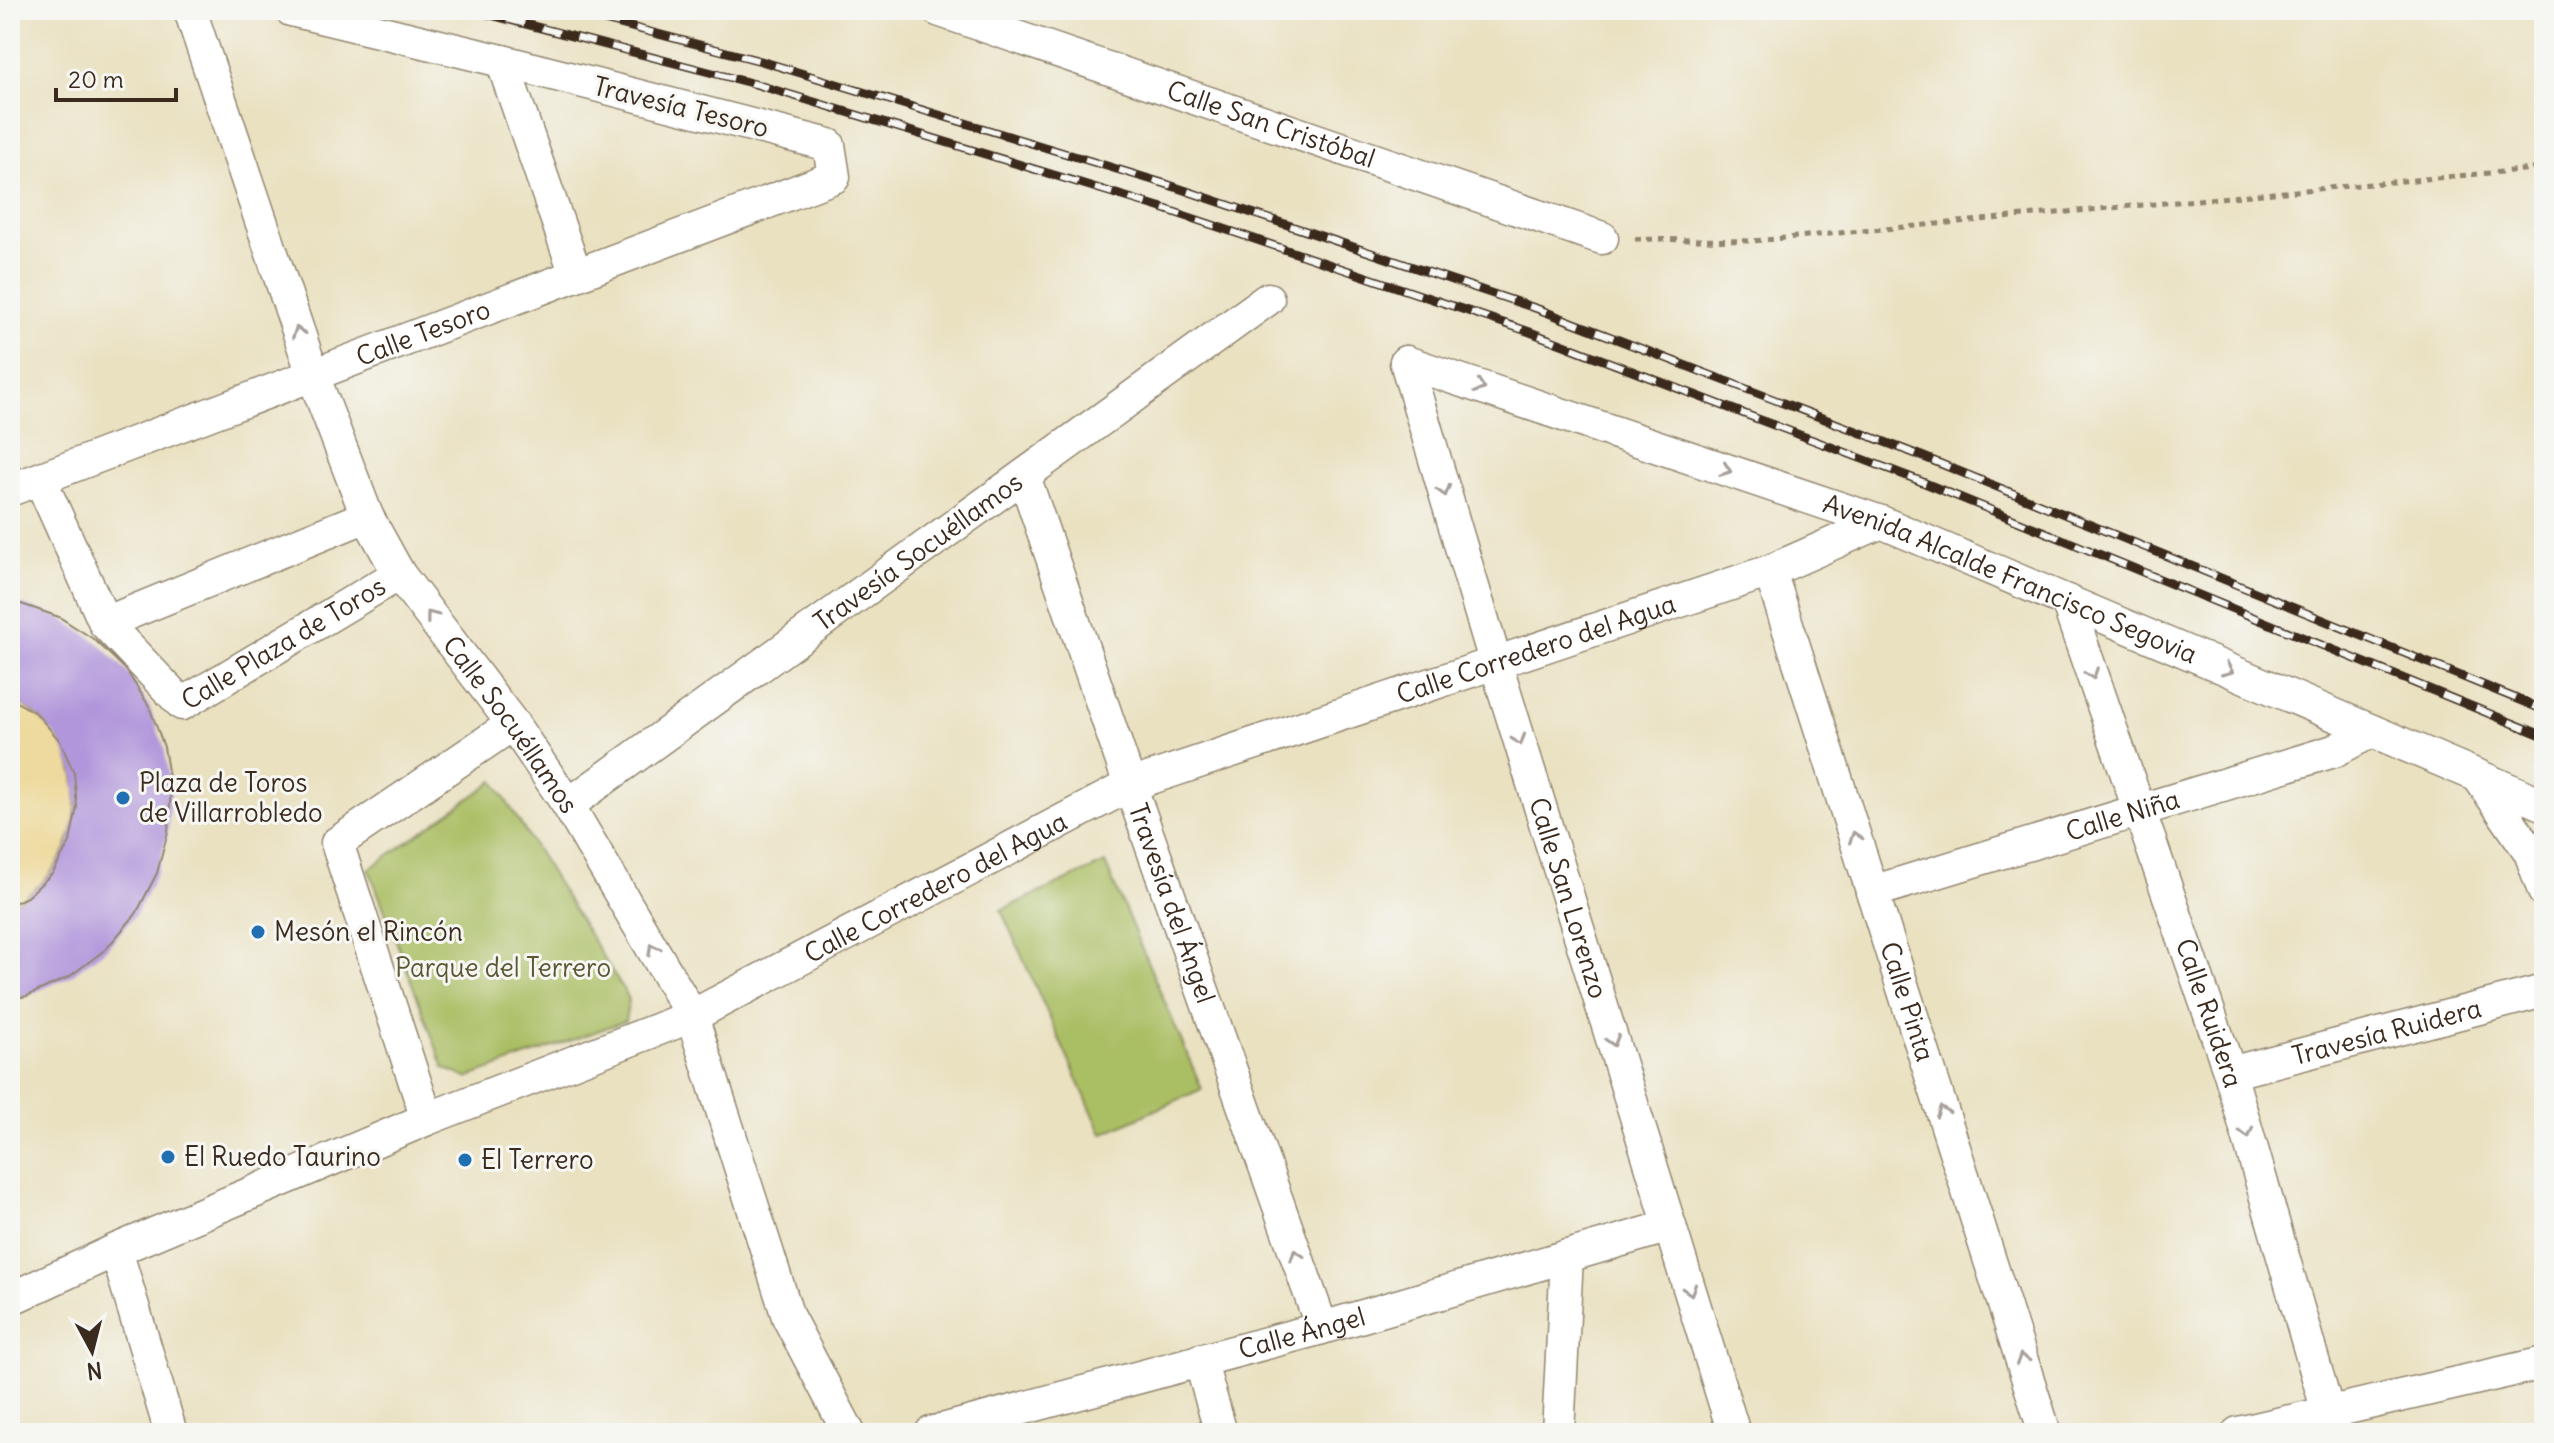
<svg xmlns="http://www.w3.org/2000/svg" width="2554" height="1443" font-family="Delius,sans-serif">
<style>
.green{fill:#aabe63;stroke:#727440;stroke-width:2}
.sand{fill:#eeda9e;stroke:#94825e;stroke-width:2}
.building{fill:#b196db}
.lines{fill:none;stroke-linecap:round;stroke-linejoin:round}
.street-casing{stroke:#928670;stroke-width:35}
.path{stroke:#928670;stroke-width:5;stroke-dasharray:6 6;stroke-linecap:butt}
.street{stroke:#fff;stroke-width:32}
.rail-casing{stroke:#3b2a1e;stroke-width:9}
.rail{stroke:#f6f6f2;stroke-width:6;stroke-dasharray:18;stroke-linecap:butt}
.oneway{stroke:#a79f9a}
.poi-dot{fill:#1f6fb2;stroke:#f6f6f2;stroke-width:3}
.labels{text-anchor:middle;stroke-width:6;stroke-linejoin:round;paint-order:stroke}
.street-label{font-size:26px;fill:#3b2a1e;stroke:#f6f6f2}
.poi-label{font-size:26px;fill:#3b2a1e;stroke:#f6f6f2;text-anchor:start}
.park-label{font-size:26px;fill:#5c5633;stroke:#f6f6f2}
</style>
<rect width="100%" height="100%" fill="#f6f6f2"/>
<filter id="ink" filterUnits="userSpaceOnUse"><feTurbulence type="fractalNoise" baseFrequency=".0125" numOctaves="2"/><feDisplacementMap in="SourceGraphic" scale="16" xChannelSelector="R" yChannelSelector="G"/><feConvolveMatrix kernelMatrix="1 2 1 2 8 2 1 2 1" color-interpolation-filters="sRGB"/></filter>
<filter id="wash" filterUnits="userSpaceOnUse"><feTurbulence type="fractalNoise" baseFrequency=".006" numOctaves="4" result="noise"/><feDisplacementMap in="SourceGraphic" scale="32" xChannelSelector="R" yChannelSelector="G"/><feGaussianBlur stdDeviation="1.8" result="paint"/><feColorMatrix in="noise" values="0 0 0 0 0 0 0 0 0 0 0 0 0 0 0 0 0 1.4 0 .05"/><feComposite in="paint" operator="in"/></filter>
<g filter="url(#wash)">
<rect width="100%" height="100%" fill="#eae1c1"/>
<!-- green -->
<g class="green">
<path d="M494,781L629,999L625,1021L467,1078L444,1068L369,869Z"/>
<path d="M1105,863L1202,1089L1102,1134L1001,910Z"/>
</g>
<!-- sand -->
<path class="sand" d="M10,698C29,709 49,722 61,742C94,802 71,876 10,905Z"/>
<g id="blocks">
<!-- building -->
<path class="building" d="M10,600L59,617L95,640L126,670L149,706L164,747L171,789L168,832L157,873L136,914L106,949L69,977L27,996L10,999V905L27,897L53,873L70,842L77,807L74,773L60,741L37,714L10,698Z"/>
</g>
</g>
<g filter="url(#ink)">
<use href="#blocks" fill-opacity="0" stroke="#928670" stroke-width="2"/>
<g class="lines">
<defs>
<g id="street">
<path id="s1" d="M190,10L313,375L367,516L399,574L513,724L568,805L692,1016L788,1317L849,1433"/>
<path id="s2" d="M938,10L1602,238"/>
<path d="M502,61L576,275"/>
<path id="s3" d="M1406,362L1881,522L2478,776L2530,852L2544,891"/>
<path id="s4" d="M1406,362L1495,661L1734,1433"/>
<path id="s5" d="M1024,476L1130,785L1322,1328"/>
<path d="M40,479L105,623L367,516"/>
<path id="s6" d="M10,490L834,177L829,145L502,61L291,10"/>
<path id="s7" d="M1770,571L2045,1433"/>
<path id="s8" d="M2067,601L2230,1073L2334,1433"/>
<path id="s9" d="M105,623L182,704L399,574"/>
<path d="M2478,776L2544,805"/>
<path id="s10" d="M568,805L1268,299"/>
<path id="s11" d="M1872,892L2334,751L2372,731"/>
<path id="s12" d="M2230,1073L2544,991"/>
<path d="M427,1119L337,843L513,724"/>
<path d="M116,1250L171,1433"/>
<path id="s13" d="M10,1299L116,1250L427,1119L692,1016L1130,785L1770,571L1881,522"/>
<path d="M1200,1360L1221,1433"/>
<path id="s14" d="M931,1433L1322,1328L1670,1226"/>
<path d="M1558,1433L1567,1256"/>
<path d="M2238,1433L2544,1363"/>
</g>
</defs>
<!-- street casing -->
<use href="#street" class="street-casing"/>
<!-- path -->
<path class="path" d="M1635,239L1753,241L2544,168"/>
<!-- street -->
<use href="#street" class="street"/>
<defs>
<g id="rail">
<path d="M472,10L755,84L1159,207L1530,332L1915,479L2544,736"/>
<path d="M566,10L761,61L1166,184L1538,309L1924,457L2544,710"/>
</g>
</defs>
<!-- rail casing -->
<use href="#rail" class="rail-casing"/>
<!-- rail -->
<use href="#rail" class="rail"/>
</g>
<!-- one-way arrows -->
<defs><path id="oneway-chevron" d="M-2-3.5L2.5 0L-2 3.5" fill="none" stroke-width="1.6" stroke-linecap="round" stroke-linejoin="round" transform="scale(2)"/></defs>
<g class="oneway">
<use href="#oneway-chevron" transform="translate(298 332) rotate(-109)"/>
<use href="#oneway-chevron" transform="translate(1480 387) rotate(19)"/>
<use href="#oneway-chevron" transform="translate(1726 470) rotate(19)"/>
<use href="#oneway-chevron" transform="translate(1444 491) rotate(73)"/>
<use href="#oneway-chevron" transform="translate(431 616) rotate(-127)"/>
<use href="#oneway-chevron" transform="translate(2228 670) rotate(23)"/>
<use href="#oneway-chevron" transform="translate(2092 674) rotate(71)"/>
<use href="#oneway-chevron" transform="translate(1519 740) rotate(73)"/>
<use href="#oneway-chevron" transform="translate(1855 837) rotate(-108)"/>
<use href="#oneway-chevron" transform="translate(653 949) rotate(-120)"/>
<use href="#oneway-chevron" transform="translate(1613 1041) rotate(73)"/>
<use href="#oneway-chevron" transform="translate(1942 1111) rotate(-108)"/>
<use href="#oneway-chevron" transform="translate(2247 1133) rotate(74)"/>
<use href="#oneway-chevron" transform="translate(1296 1255) rotate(-109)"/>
<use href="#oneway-chevron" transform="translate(1690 1290) rotate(73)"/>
<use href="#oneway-chevron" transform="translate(2022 1359) rotate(-108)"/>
</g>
</g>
<!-- markers -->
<g class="poi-dot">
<circle cx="123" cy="798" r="8"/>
<circle cx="258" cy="932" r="8"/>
<circle cx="168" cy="1157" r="8"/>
<circle cx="465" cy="1160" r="8"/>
</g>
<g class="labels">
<!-- street labels -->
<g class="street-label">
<text transform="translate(681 107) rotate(14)" y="9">Travesía Tesoro</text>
<text dy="9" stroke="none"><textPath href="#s2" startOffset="352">Calle San Cristóbal</textPath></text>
<text dy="9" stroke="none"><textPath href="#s6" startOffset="442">Calle Tesoro</textPath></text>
<text dy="9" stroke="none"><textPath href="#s10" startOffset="432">Travesía Socuéllamos</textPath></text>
<text dy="9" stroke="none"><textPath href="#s3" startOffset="642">Avenida Alcalde Francisco Segovia</textPath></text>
<text dy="9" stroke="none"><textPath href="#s9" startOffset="230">Calle Plaza de Toros</textPath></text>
<text dy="9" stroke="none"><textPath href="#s13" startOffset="1662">Calle Corredero del Agua</textPath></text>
<text dy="9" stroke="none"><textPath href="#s1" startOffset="790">Calle Socuéllamos</textPath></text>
<text dy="9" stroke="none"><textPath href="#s11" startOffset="262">Calle Niña</textPath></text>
<text dy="9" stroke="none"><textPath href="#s13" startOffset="1014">Calle Corredero del Agua</textPath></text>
<text dy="9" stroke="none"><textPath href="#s4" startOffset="560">Calle San Lorenzo</textPath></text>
<text dy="9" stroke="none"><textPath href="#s5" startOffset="452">Travesía del Ángel</textPath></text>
<text dy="9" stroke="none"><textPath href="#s7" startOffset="452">Calle Pinta</textPath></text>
<text dy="9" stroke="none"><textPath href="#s8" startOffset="436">Calle Ruidera</textPath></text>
<text dy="9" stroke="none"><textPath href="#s12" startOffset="162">Travesía Ruidera</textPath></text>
<text dy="9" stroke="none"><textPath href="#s14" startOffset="384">Calle Ángel</textPath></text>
</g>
<!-- poi labels -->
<g class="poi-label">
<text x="139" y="792">Plaza de Toros<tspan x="139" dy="30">de Villarrobledo</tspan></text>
<text x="274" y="941">Mesón el Rincón</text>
<text x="184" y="1166">El Ruedo Taurino</text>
<text x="481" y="1169">El Terrero</text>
</g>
<!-- park labels -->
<g class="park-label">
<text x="503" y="977">Parque del Terrero</text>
</g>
</g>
<!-- margin -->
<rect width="2554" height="1443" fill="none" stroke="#f6f6f2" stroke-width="40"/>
<!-- north arrow -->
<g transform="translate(92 1351) rotate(173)" stroke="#f6f6f2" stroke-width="6" paint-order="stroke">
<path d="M0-6L14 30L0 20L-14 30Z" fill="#3b2a1e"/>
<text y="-12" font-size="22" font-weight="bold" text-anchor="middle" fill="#3b2a1e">N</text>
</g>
<!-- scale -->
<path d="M56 88v12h120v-12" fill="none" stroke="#3b2a1e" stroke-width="4"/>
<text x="68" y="88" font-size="24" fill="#3b2a1e" stroke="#f6f6f2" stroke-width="6" paint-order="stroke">20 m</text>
</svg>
